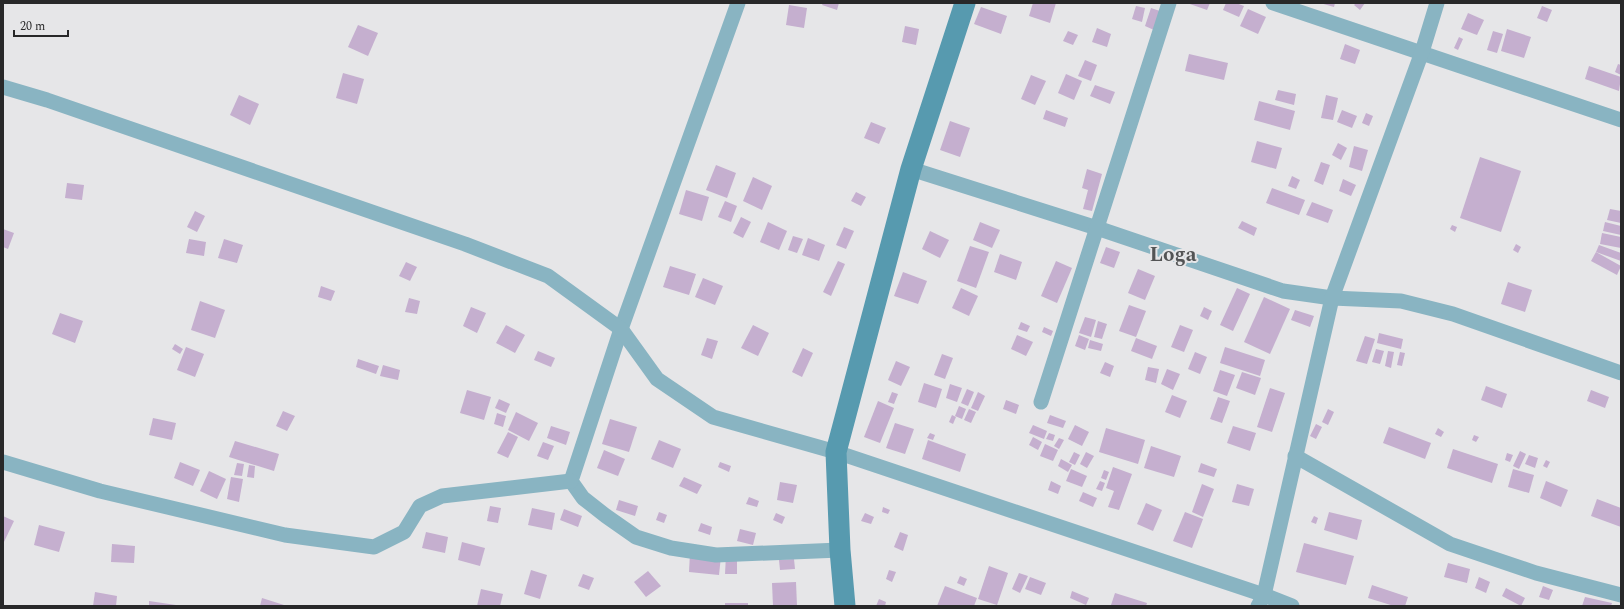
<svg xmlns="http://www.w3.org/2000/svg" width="1624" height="609" font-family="Spectral,serif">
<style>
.building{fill:#c5afcf}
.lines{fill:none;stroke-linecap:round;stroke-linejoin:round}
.minor{stroke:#89b4c2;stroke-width:15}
.secondary{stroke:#579aaf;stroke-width:21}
.labels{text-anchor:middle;stroke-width:4;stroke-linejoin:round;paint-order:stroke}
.town-label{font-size:21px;font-weight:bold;fill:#535455;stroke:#e6e6e8}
</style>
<rect width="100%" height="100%" fill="#e6e6e8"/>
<!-- building -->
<g class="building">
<path d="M823,3H839L837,10L822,5Z"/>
<path d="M1033,3H1056L1050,23L1029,16Z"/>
<path d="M1187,3H1210L1207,10Z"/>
<path d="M1226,3H1236L1244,6L1239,17L1223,10Z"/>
<path d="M1320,3H1335L1334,7Z"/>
<path d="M1356,3H1365L1360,10L1354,5Z"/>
<path d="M789,5L807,8L804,28L786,25Z"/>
<path d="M1136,6L1145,8L1142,22L1132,19Z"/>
<path d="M1542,6L1552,10L1547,22L1537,18Z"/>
<path d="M981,7L1007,16L1001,34L974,24Z"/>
<path d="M1151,8L1160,11L1154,30L1145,26Z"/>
<path d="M1248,9L1266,17L1258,34L1240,26Z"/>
<path d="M1468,13L1484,20L1477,35L1461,29Z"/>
<path d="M358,25L378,33L368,56L348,47Z"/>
<path d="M905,26L919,29L916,45L902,42Z"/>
<path d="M1097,28L1111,34L1107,47L1092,42Z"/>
<path d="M1507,29L1531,37L1524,58L1501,51Z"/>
<path d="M1068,31L1078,35L1073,45L1063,41Z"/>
<path d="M1493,31L1503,34L1497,53L1487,50Z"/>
<path d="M1459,37L1463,39L1458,50L1454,48Z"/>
<path d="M1345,44L1360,50L1355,64L1340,59Z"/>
<path d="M1189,54L1228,63L1224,80L1185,71Z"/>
<path d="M1085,60L1097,65L1091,81L1078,76Z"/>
<path d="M1618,64L1621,65V75L1615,72Z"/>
<path d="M1589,66L1621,77L1619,91L1585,79Z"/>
<path d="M343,73L364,79L357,104L336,98Z"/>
<path d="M1066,74L1082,81L1074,100L1058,93Z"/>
<path d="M1031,75L1046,81L1035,105L1021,99Z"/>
<path d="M1095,85L1115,92L1110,104L1090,96Z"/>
<path d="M1278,90L1296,94L1294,105L1275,100Z"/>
<path d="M239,95L259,104L250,125L230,115Z"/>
<path d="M1326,95L1338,98L1333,120L1321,118Z"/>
<path d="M1259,101L1295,111L1290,130L1254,120Z"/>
<path d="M1046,110L1068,118L1065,127L1043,119Z"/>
<path d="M1342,110L1357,116L1352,128L1337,122Z"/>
<path d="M1366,113L1373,116L1369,126L1362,123Z"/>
<path d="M950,121L970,128L960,157L940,150Z"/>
<path d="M871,122L886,128L879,144L864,138Z"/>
<path d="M1257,141L1282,148L1276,169L1251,162Z"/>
<path d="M1338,143L1347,148L1341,160L1332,155Z"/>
<path d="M1354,146L1368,150L1362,171L1349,167Z"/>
<path d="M1480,157L1521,171L1501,232L1460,218Z"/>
<path d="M1321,162L1330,165L1323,185L1314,181Z"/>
<path d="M716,165L736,173L727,198L706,190Z"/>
<path d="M1087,169L1102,174L1092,211L1083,209L1088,190L1082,188Z"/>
<path d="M1292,176L1300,180L1296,189L1288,186Z"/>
<path d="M753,177L772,186L762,210L743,201Z"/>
<path d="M1343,179L1356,185L1351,196L1339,191Z"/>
<path d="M67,183L84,185L82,200L65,198Z"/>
<path d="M1272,188L1305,200L1299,215L1266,203Z"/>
<path d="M686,190L709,197L702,221L679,214Z"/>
<path d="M856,192L866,197L861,206L851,201Z"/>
<path d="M725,201L737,206L731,222L718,217Z"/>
<path d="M1312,202L1333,210L1328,223L1306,215Z"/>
<path d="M1610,209L1621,211V223L1607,220Z"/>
<path d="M195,211L205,216L197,232L187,227Z"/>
<path d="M741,217L751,222L743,238L733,233Z"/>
<path d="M1242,221L1257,228L1254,236L1238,228Z"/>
<path d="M768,222L787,231L779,250L760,242Z"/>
<path d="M980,222L1000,230L992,248L973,240Z"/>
<path d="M1605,222L1621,226V235L1603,231Z"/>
<path d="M1452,225L1457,227L1455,232L1450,229Z"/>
<path d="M844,227L854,231L846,249L836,245Z"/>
<path d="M3,229L14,233L8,249L3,247Z"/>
<path d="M930,231L949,240L940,258L922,249Z"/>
<path d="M1602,233L1621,237V248L1600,244Z"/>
<path d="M793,236L803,239L797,253L788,250Z"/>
<path d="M808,238L825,245L819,261L802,255Z"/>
<path d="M189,239L206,242L204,256L186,253Z"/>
<path d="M224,239L243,245L237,263L218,258Z"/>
<path d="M1516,244L1521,247L1518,253L1513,250Z"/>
<path d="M1599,245L1621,253V261L1596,252Z"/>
<path d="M970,246L989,252L976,288L957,281Z"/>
<path d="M1106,247L1120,252L1114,268L1100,263Z"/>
<path d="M1596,252L1621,266L1617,275L1591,261Z"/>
<path d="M1000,254L1022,262L1016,280L994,272Z"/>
<path d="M838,261L845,264L831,296L823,292Z"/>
<path d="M1056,261L1072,268L1057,303L1041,296Z"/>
<path d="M406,262L417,267L410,281L399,276Z"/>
<path d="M670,266L696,274L689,295L663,287Z"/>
<path d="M1138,269L1155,276L1145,300L1128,293Z"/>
<path d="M903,272L927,281L918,304L894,296Z"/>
<path d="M703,278L723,286L715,305L695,297Z"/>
<path d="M1508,282L1532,290L1525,312L1501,304Z"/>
<path d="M321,286L335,291L331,301L318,297Z"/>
<path d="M961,288L978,296L969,316L952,308Z"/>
<path d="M1237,288L1250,294L1233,331L1220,325Z"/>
<path d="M1264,297L1290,309L1270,354L1244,342Z"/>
<path d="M409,298L420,301L417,314L405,312Z"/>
<path d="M200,301L225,310L215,338L191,330Z"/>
<path d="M1129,305L1146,311L1136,337L1119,331Z"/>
<path d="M471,307L486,313L477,333L463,326Z"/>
<path d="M1204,307L1212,311L1208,320L1200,316Z"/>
<path d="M1295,310L1314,316L1310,327L1291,320Z"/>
<path d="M60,313L83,321L75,343L52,334Z"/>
<path d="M1085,317L1096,320L1091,337L1079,333Z"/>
<path d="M1098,321L1107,324L1102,339L1094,337Z"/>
<path d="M1021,322L1030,326L1027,332L1018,329Z"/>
<path d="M506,325L525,335L515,353L496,343Z"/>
<path d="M753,325L769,333L758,356L741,348Z"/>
<path d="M1180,325L1193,330L1184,352L1171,347Z"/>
<path d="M1044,327L1053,331L1051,336L1042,332Z"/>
<path d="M1379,333L1403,339L1401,349L1377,343Z"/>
<path d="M1017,335L1033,342L1026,356L1011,349Z"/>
<path d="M1079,335L1089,339L1085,350L1075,346Z"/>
<path d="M1365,336L1375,339L1367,364L1356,361Z"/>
<path d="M707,338L718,341L712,359L701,355Z"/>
<path d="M1136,338L1157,346L1152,359L1131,351Z"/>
<path d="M1090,340L1103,344L1101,351L1088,348Z"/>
<path d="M175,344L183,349L180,354L172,349Z"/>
<path d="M186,347L204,354L195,377L177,370Z"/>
<path d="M1225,347L1265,360L1260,376L1220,363Z"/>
<path d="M803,348L813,353L802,377L792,372Z"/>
<path d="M1376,349L1384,351L1380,364L1372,362Z"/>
<path d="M538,351L555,358L551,367L534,360Z"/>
<path d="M1388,351L1394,352L1391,368L1385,366Z"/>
<path d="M1195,352L1207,357L1200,374L1188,369Z"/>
<path d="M1400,352L1405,353L1402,366L1397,365Z"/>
<path d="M942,354L953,358L945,379L934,375Z"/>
<path d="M358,359L379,366L376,374L356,367Z"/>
<path d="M896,361L910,367L901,386L888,380Z"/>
<path d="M1105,362L1114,366L1110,377L1100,373Z"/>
<path d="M383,365L400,370L398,380L380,376Z"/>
<path d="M1148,367L1159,369L1156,383L1145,380Z"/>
<path d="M1167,369L1180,374L1173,390L1161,384Z"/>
<path d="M1220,370L1235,375L1227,396L1213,391Z"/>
<path d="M1242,372L1261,378L1255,395L1236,388Z"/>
<path d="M924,383L942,389L936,408L918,402Z"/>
<path d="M950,384L962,388L957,402L946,398Z"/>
<path d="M1486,386L1507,394L1502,408L1481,400Z"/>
<path d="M1270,388L1285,393L1272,432L1257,427Z"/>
<path d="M967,389L974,392L968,406L961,403Z"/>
<path d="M467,390L491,397L484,420L460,413Z"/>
<path d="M1591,390L1609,397L1605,408L1587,401Z"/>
<path d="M892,392L898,394L894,404L888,402Z"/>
<path d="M978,392L985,396L978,411L971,408Z"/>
<path d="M1172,395L1187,401L1180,418L1165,412Z"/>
<path d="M1218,397L1230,401L1222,423L1210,419Z"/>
<path d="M499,399L510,404L506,413L495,408Z"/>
<path d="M1006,400L1019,405L1016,414L1003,409Z"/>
<path d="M878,401L894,408L880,443L864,437Z"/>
<path d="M959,406L966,409L962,419L955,416Z"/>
<path d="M969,409L976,412L971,423L964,420Z"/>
<path d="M1328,409L1334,412L1328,425L1322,422Z"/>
<path d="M283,411L295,416L287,431L276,426Z"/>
<path d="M516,412L538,423L529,441L508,430Z"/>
<path d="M497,413L506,416L503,427L494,424Z"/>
<path d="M952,415L956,417L953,424L949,422Z"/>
<path d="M1050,415L1066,421L1063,428L1047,423Z"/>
<path d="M153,418L176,423L172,440L149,435Z"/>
<path d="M610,419L637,427L629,452L602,444Z"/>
<path d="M895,423L914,429L905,454L886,448Z"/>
<path d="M1316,424L1322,427L1316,439L1310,436Z"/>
<path d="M1033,425L1047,431L1044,439L1029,433Z"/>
<path d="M1075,425L1089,432L1082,446L1068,439Z"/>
<path d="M551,426L570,432L566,445L547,438Z"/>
<path d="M1233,426L1256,433L1250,451L1227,443Z"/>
<path d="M1389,427L1431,443L1425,459L1383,443Z"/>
<path d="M1106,428L1145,440L1138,464L1099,452Z"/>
<path d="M1438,428L1444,432L1441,437L1435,434Z"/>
<path d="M508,432L518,437L508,458L497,453Z"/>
<path d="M930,433L935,435L933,440L927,438Z"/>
<path d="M1049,433L1055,435L1053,441L1046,439Z"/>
<path d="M1474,435L1479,437L1476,442L1472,440Z"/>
<path d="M1033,437L1042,442L1038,450L1029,445Z"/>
<path d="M1059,438L1064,440L1059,449L1054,446Z"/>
<path d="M659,440L681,449L673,468L651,459Z"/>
<path d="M928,440L966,454L960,472L922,459Z"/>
<path d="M235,441L279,454L274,471L229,457Z"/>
<path d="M543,442L554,446L548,460L537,456Z"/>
<path d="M1045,444L1058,450L1053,461L1040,456Z"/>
<path d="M1151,446L1181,456L1174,477L1144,468Z"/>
<path d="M1453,449L1498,464L1492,483L1447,468Z"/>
<path d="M604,450L625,459L618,476L597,468Z"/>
<path d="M1520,451L1526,454L1519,469L1513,466Z"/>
<path d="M1074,452L1080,455L1075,465L1069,462Z"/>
<path d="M1086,452L1094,456L1087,468L1080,464Z"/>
<path d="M1507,453L1513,455L1510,462L1505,460Z"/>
<path d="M1529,455L1538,458L1535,468L1525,464Z"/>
<path d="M1061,459L1072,465L1068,472L1058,466Z"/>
<path d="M1546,460L1550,462L1547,468L1543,466Z"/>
<path d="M180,462L200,470L193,486L174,478Z"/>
<path d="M720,462L731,466L729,472L718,467Z"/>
<path d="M237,463L244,464L242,476L234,475Z"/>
<path d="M1201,463L1217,469L1214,477L1198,472Z"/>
<path d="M249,465L255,466L254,478L247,477Z"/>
<path d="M1113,467L1132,474L1119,510L1108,507L1114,491L1106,488Z"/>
<path d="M1071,469L1087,476L1082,487L1066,481Z"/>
<path d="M1513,469L1534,475L1529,493L1508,487Z"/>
<path d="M1104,470L1109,472L1106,480L1101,478Z"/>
<path d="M209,471L226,479L217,499L200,491Z"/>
<path d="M231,477L243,479L239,502L227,499Z"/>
<path d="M684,477L702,485L697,494L679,486Z"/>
<path d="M1051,481L1061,486L1058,494L1048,490Z"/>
<path d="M1100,481L1105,483L1102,491L1096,489Z"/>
<path d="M1546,481L1568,490L1561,507L1540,498Z"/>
<path d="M780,482L797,485L793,503L777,500Z"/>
<path d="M1202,484L1214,489L1203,517L1192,512Z"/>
<path d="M1237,484L1254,489L1249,506L1232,502Z"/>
<path d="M1083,492L1097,498L1093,507L1079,501Z"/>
<path d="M749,497L759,501L757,507L746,504Z"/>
<path d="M1597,499L1621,508V527L1591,516Z"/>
<path d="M619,500L638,506L635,516L616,510Z"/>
<path d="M1146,503L1162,510L1153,531L1137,524Z"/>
<path d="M490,506L501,508L498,523L487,521Z"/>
<path d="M883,507L890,510L888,514L882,512Z"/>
<path d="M532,508L555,513L552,530L528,525Z"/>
<path d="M564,509L582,516L578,527L560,520Z"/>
<path d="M659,512L667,515L664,523L656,520Z"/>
<path d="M1185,512L1203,519L1192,548L1173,541Z"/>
<path d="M1329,512L1362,520L1357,540L1324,530Z"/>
<path d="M776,513L785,517L782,524L773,520Z"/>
<path d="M865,513L874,517L871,524L861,521Z"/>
<path d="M3,516L14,521L3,544Z"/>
<path d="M1314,516L1318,518L1316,524L1311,522Z"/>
<path d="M701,523L712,527L710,535L698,531Z"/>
<path d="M39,525L65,532L59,552L34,545Z"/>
<path d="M740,529L756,533L753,545L737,541Z"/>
<path d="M426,532L448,537L445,553L422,548Z"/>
<path d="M900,532L908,535L903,551L894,547Z"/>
<path d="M462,542L485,548L480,566L458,560Z"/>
<path d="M1304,543L1354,556L1346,585L1296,572Z"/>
<path d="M112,544L135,546L134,563L111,562Z"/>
<path d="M690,553L721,556L719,575L689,572Z"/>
<path d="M726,555H737V574H725Z"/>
<path d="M794,559L795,569L780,570L779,560Z"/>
<path d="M1448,563L1470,569L1467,583L1444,577Z"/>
<path d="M989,566L1008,573L997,605L978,599Z"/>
<path d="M531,570L547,575L540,599L524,594Z"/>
<path d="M889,570L896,572L892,582L886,579Z"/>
<path d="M648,571L661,586L646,597L634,582Z"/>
<path d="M1019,573L1028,576L1020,593L1012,589Z"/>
<path d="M583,574L594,578L589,590L578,586Z"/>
<path d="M960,576L967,579L964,586L957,583Z"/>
<path d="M1030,577L1046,583L1041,595L1025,589Z"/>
<path d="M1479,577L1490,582L1486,593L1475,588Z"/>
<path d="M796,582L797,606H773L772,583Z"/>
<path d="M1372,585L1408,597L1405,606H1394L1368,598Z"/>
<path d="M945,586L977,598L974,606H937Z"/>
<path d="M1543,586L1553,590L1549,600L1539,597Z"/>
<path d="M1506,588L1525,598L1521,606L1502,596Z"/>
<path d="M481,589L503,594L500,606H477Z"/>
<path d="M1072,591L1089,598L1086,605L1070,598Z"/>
<path d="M95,592L117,596L116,606H93Z"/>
<path d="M1115,593L1147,603L1146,606L1111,605Z"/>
<path d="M1585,597L1612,603L1611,606H1582Z"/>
<path d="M262,598L284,605L283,606H260Z"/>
<path d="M879,599L886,602L885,606H876Z"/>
<path d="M149,601L176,605V606H149Z"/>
<rect x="725" y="603" width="23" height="3"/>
</g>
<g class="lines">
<!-- minor -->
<g class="minor">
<path d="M738,3L621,329L571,481L583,498L606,516L636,537L671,548L716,555L840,550"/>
<path d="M1273,3L1621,120"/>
<path d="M3,87L47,100L465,244L548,276L621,329L657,379L713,417L836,452L1264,595L1292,606"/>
<path d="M911,169L1097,228L1283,291L1332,298L1401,301L1453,314L1621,373"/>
<path d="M1041,402L1169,3"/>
<path d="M1295,456L1450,544L1536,573L1621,595"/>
<path d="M3,462L100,491L285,535L374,547L404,532L420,506L442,496L571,481"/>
<path d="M1258,606L1264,595L1332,298L1422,52L1437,3"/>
</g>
<!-- secondary -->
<path class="secondary" d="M845,606L840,550L836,452L911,169L965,3"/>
</g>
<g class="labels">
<!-- town labels -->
<g class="town-label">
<text x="1173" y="261">Loga</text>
</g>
</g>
<!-- border -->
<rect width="1624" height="609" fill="none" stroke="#282829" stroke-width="8"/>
<!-- scale -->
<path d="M14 30v6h54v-6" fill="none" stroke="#282829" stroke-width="2"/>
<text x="20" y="30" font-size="12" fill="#282829" stroke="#e6e6e8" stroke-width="3" paint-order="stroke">20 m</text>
</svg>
